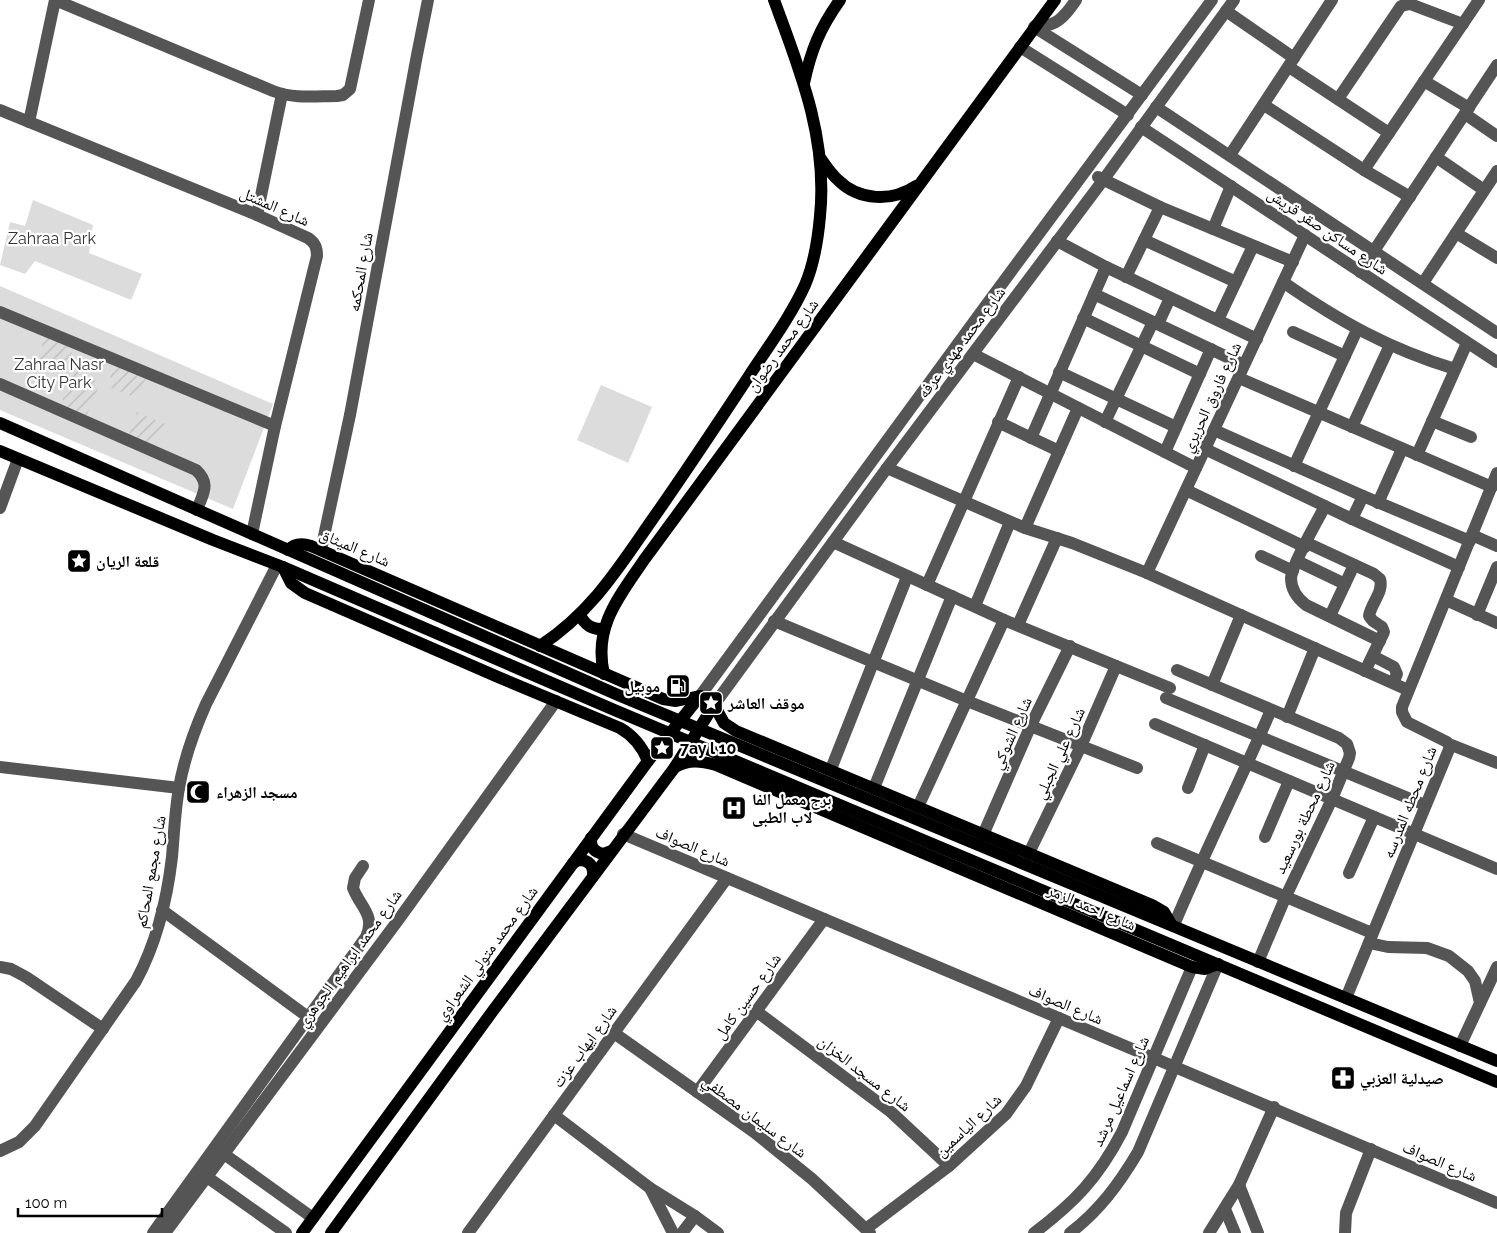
<svg xmlns="http://www.w3.org/2000/svg" width="1497" height="1233" font-family="Raleway,'Noto Naskh Arabic',sans-serif">
<style>
.park{fill:#dcdcdc}
.garden{fill:url(#garden-furrows)}
.lines{fill:none;stroke-linecap:round;stroke-linejoin:round}
.minor{stroke:#555;stroke-width:12}
.major{stroke:#000;stroke-width:12}
.labels{text-anchor:middle;stroke-width:4.5;stroke-linejoin:round;paint-order:stroke}
.street-label{font-size:16px;fill:#000;stroke:#fff}
.park-label{font-size:16px;fill:#333;stroke:#fff}
.poi-label{font-size:16px;font-weight:bold;fill:#000;stroke:#fff;text-anchor:start}
</style>
<defs>
<pattern id="garden-furrows" width="10" height="10" patternUnits="userSpaceOnUse" patternTransform="scale(1.25)"><rect width="10" height="10" fill="#dcdcdc"/><path d="M-1 1l2-2M0 10L10 0M9 11l2-2" fill="none" stroke="#bbb"/></pattern>
</defs>
<rect width="100%" height="100%" fill="#fff"/>
<!-- park -->
<g class="park">
<path d="M33,200L93,225L89,253L142,274L131,300L35,261L25,274L0,265L10,222L25,226Z"/>
<path d="M0,286L273,404L233,509L0,410Z"/>
<path d="M601,385L652,407L628,463L577,440Z"/>
</g>
<!-- garden -->
<g class="garden">
<path d="M44,335L74,348L63,371L39,361Z"/>
<path d="M113,363L146,378L136,398L109,387Z"/>
<path d="M73,369L100,383L86,417L61,406Z"/>
<path d="M137,412L165,424L154,446L129,435Z"/>
</g>
<g class="lines">
<!-- minor -->
<g class="minor">
<path d="M1226,11L1294,58"/>
<path d="M1035,26C1056,28 1065,16 1076,0"/>
<path d="M1034,27L1142,95"/>
<path d="M1020,47L1128,115"/>
<path d="M1289,67L1389,133"/>
<path d="M1424,81L1469,108"/>
<path d="M1338,99L1401,6L1410,4L1463,24"/>
<path d="M1264,105L1364,170L1410,197"/>
<path d="M1156,107L1497,333"/>
<path d="M0,110L257,215L308,238C315,243 317,247 317,256L275,426L252,534"/>
<path d="M1465,114L1497,136"/>
<path d="M29,122L55,0L273,91C294,99 316,96 337,96L343,95L350,89L369,0"/>
<path d="M1141,127L1497,362"/>
<path d="M1230,155L1332,0"/>
<path d="M1436,157L1484,190"/>
<path d="M1364,170L1479,0"/>
<path d="M1098,177L1160,207L1293,262"/>
<path d="M257,215L282,94"/>
<path d="M1213,229L1231,186"/>
<path d="M1456,233L1497,258"/>
<path d="M1144,240L1236,282"/>
<path d="M1057,241L1106,267L1257,339"/>
<path d="M1360,272L1497,65"/>
<path d="M1126,277L1160,207"/>
<path d="M1283,282C1339,321 1389,349 1455,369"/>
<path d="M1423,283L1497,171"/>
<path d="M1094,294L1244,365"/>
<path d="M0,312L275,426"/>
<path d="M1083,318L1200,374"/>
<path d="M1218,320L1253,246"/>
<path d="M1158,324L1170,298"/>
<path d="M1293,332L1345,356"/>
<path d="M973,354L1196,468"/>
<path d="M1059,372L1176,427"/>
<path d="M1239,378L1492,487"/>
<path d="M0,384L196,470C211,484 203,493 197,510"/>
<path d="M1432,421L1471,437"/>
<path d="M998,422L1059,451"/>
<path d="M1105,422L1153,322"/>
<path d="M1352,427L1390,345"/>
<path d="M1214,430L1363,496L1470,541"/>
<path d="M1031,438L1106,267"/>
<path d="M1205,449L1352,519L1459,567"/>
<path d="M1165,452L1211,349"/>
<path d="M1417,455L1467,343"/>
<path d="M1294,466L1357,330"/>
<path d="M887,468L1025,528L1072,543L1147,573L1408,690"/>
<path d="M1186,490L1305,547"/>
<path d="M1378,503L1402,449"/>
<path d="M1325,506C1317,522 1292,564 1291,578C1291,590 1297,598 1306,605L1380,641"/>
<path d="M0,508L18,459"/>
<path d="M1352,519L1363,496"/>
<path d="M1025,528L1078,408"/>
<path d="M1472,535L1497,546"/>
<path d="M833,542L1004,620L1170,688"/>
<path d="M1307,543L1374,574L1380,579C1384,592 1371,603 1369,616L1373,621L1382,627L1384,632L1365,671"/>
<path d="M321,550L350,415L417,55L428,0"/>
<path d="M1261,556L1293,571"/>
<path d="M1297,561L1345,584"/>
<path d="M1147,573L1305,235"/>
<path d="M927,585L1019,377"/>
<path d="M1446,600L1497,623"/>
<path d="M975,606L1010,522"/>
<path d="M1477,615L1497,567"/>
<path d="M1330,616L1354,565"/>
<path d="M774,621L967,701L1137,768"/>
<path d="M1018,625L1057,538"/>
<path d="M1373,656L1394,667L1397,674L1393,683"/>
<path d="M1177,670L1339,738L1347,744L1350,753L1349,758L1332,799L1286,896L1258,962"/>
<path d="M1212,685L1241,615"/>
<path d="M700,696L984,308L1212,0"/>
<path d="M1166,698L1425,805"/>
<path d="M714,705L887,468L1104,179L1234,0"/>
<path d="M1287,717L1315,648"/>
<path d="M1155,724L1497,869"/>
<path d="M1449,744L1497,763"/>
<path d="M0,767L179,788"/>
<path d="M831,769L907,577"/>
<path d="M874,788L952,596"/>
<path d="M1188,788L1205,745"/>
<path d="M918,807L1004,620"/>
<path d="M623,834L1497,1203"/>
<path d="M983,835L1031,725L1070,646"/>
<path d="M1265,837L1289,781"/>
<path d="M1157,843L1372,933"/>
<path d="M1029,853L1081,746L1116,666"/>
<path d="M1349,873L1374,817"/>
<path d="M162,910L308,1017"/>
<path d="M1174,925C1204,853 1240,782 1271,710"/>
<path d="M1369,943L1388,947L1427,948L1449,956L1468,971L1475,981L1480,1003"/>
<path d="M0,967L11,969L26,977L103,1029"/>
<path d="M1346,998L1450,747L1447,742L1407,722L1402,712V707L1497,473"/>
<path d="M756,1011L891,1112L949,1166"/>
<path d="M614,1033L754,1132L812,1179L870,1233"/>
<path d="M1460,1046L1497,967"/>
<path d="M697,1092L824,919"/>
<path d="M554,1115L650,1188L695,1216L718,1233"/>
<path d="M0,1151L19,1142L35,1126L136,981C157,942 167,900 172,857C174,834 175,810 179,788C184,759 194,731 206,704L277,565"/>
<path d="M224,1154L313,1218"/>
<path d="M207,1177L286,1233"/>
<path d="M1239,1185L1258,1233"/>
<path d="M650,1188L673,1233"/>
<path d="M1225,1209L1235,1233"/>
<path d="M867,1228L949,1166L1006,1114L1026,1086L1059,1018"/>
<path d="M153,1233L366,937C376,915 360,907 353,888L355,878L363,866"/>
<path d="M165,1233L399,919L556,701"/>
<path d="M468,1233L727,878"/>
<path d="M682,1233L695,1216"/>
<path d="M1034,1233C1075,1202 1098,1178 1122,1132L1192,967"/>
<path d="M1070,1233C1099,1211 1119,1184 1138,1152L1218,964"/>
<path d="M1209,1233L1239,1185L1274,1107"/>
<path d="M1345,1233L1346,1213L1371,1149"/>
</g>
<!-- major -->
<g class="major">
<path d="M804,83C811,50 820,28 840,0"/>
<path d="M821,159C826,166 831,174 838,180C859,201 892,202 916,186"/>
<path d="M0,423L618,695L1497,1061"/>
<path d="M0,451L213,540L283,567L612,709L1497,1082"/>
<path d="M288,550C295,543 302,543 311,546L663,699L676,701L700,696"/>
<path d="M283,567L291,583L305,593L498,677L620,728C634,736 642,746 648,761"/>
<path d="M580,615C585,625 592,630 604,629"/>
<path d="M540,646C593,611 619,567 654,517C687,470 718,423 749,376C768,347 791,316 805,285C814,264 818,239 820,216C828,139 800,70 774,0"/>
<path d="M604,674C593,627 619,597 644,560L1055,0"/>
<path d="M714,705L724,723L736,731L1152,905L1164,912L1171,924"/>
<path d="M675,767C689,759 701,761 716,765L1192,967L1205,969L1218,964"/>
<path d="M591,838C590,847 594,852 603,854L611,851"/>
<path d="M573,863L579,860C589,860 594,866 593,876"/>
<path d="M302,1233L648,761L700,696"/>
<path d="M331,1233L492,1012L675,767L714,705"/>
</g>
</g>
<!-- icons -->
<defs>
<symbol id="sight-square" viewBox="-11 -11 22 22"><rect x="-9" y="-9" width="18" height="18" rx="4" fill="#000" stroke="#fff"/><path d="M0-6L1.8-2.2L6-1.7L2.9 1.2L3.7 5.4L0 3.3L-3.7 5.4L-2.9 1.2L-6-1.7L-1.8-2.2Z" fill="#fff"/></symbol>
<symbol id="fuel-square" viewBox="-11 -11 22 22"><rect x="-9" y="-9" width="18" height="18" rx="4" fill="#000" stroke="#fff"/><path d="M-5.5-6h7V0h2V4h1.3V-2.5L3-4.5l.8-.8L6-3V5H2.5V1h-1V6h-7ZM-4.2-4.7v3.2H.2V-4.7Z" fill="#fff"/></symbol>
<symbol id="mosque-square" viewBox="-11 -11 22 22"><rect x="-9" y="-9" width="18" height="18" rx="4" fill="#000" stroke="#fff"/><path d="M3.5-4.9A6 6 0 1 0 3.5 4.9A5 5 0 1 1 3.5-4.9Z" fill="#fff"/></symbol>
<symbol id="hospital-square" viewBox="-11 -11 22 22"><rect x="-9" y="-9" width="18" height="18" rx="4" fill="#000" stroke="#fff"/><path d="M-5-5h3v3.5h4V-5h3V5h-3V1.5h-4V5h-3Z" fill="#fff"/></symbol>
<symbol id="pharmacy-square" viewBox="-11 -11 22 22"><rect x="-9" y="-9" width="18" height="18" rx="4" fill="#000" stroke="#fff"/><path d="M-2-6h4v4h4v4h-4v4h-4v-4h-4v-4h4Z" fill="#fff"/></symbol>
</defs>
<g fill-rule="evenodd">
<use href="#sight-square" x="65" y="547" width="28" height="28"/>
<use href="#fuel-square" x="664" y="672" width="28" height="28"/>
<use href="#sight-square" x="697" y="689" width="28" height="28"/>
<use href="#sight-square" x="648" y="734" width="28" height="28"/>
<use href="#mosque-square" x="184" y="778" width="28" height="28"/>
<use href="#hospital-square" x="720" y="794" width="28" height="28"/>
<use href="#pharmacy-square" x="1329" y="1064" width="28" height="28"/>
</g>
<g class="labels">
<!-- street labels -->
<g class="street-label">
<text transform="translate(275 206) rotate(24)" y="6">شارع المشتل</text>
<text transform="translate(1328 231) rotate(34)" y="6">شارع مساكن صقر قريش</text>
<text transform="translate(360 272) rotate(-80)" y="6">شارع المحكمه</text>
<text transform="translate(961 342) rotate(-53)" y="6">شارع محمد مهدي عرفه</text>
<text transform="translate(782 345) rotate(-54)" y="6">شارع محمد رضوان</text>
<text transform="translate(1211 397) rotate(-65)" y="6">شارع فاروق الحريري</text>
<text transform="translate(355 547) rotate(23)" y="6">شارع الميثاق</text>
<text transform="translate(1011 733) rotate(-66)" y="6">شارع الشوكي</text>
<text transform="translate(1059 753) rotate(-65)" y="6">شارع علي الجبلي</text>
<text transform="translate(1409 802) rotate(-68)" y="6">شارع محطه المدرسه</text>
<text transform="translate(1304 817) rotate(-65)" y="6">شارع محطة بورسعيد</text>
<text transform="translate(693 846) rotate(23)" y="6">شارع الصواف</text>
<text transform="translate(150 872) rotate(-80)" y="6">شارع مجمع المحاكم</text>
<text transform="translate(1092 907) rotate(23)" y="6">شارع احمد الزمر</text>
<text transform="translate(486 953) rotate(-54)" y="6">شارع محمد متولي الشعراوي</text>
<text transform="translate(349 958) rotate(-54)" y="6">شارع محمد ابراهيم الجوهري</text>
<text transform="translate(747 996) rotate(-54)" y="6">شارع حسين كامل</text>
<text transform="translate(1066 1004) rotate(23)" y="6">شارع الصواف</text>
<text transform="translate(584 1046) rotate(-54)" y="6">شارع ايهاب عزت</text>
<text transform="translate(865 1073) rotate(38)" y="6">شارع مسجد الخزان</text>
<text transform="translate(1120 1091) rotate(-66)" y="6">شارع اسماعيل مرشد</text>
<text transform="translate(755 1116) rotate(37)" y="6">شارع سليمان مصطفي</text>
<text transform="translate(968 1125) rotate(-43)" y="6">شارع الياسمين</text>
<text transform="translate(1440 1161) rotate(23)" y="6">شارع الصواف</text>
</g>
<!-- park labels -->
<g class="park-label">
<text x="52" y="244">Zahraa Park</text>
<text x="59" y="370">Zahraa Nasr<tspan x="59" dy="18">City Park</tspan></text>
</g>
<!-- poi labels -->
<g class="poi-label">
<text x="96" y="567">قلعة الريان</text>
<text x="660" y="692" text-anchor="end">موبيل</text>
<text x="728" y="709">موقف العاشر</text>
<text x="680" y="754">7ay l 10</text>
<text x="216" y="798">مسجد الزهراء</text>
<text x="752" y="805">برج معمل الفا<tspan x="752" dy="18">لاب الطبى</tspan></text>
<text x="1360" y="1084">صيدلية العزبي</text>
</g>
</g>
<!-- scale -->
<path d="M18 1208v8h144v-8" fill="none" stroke="#000000" stroke-width="2.5"/>
<text x="25" y="1208" font-size="15" fill="#000000" stroke="#ffffff" stroke-width="4" paint-order="stroke">100 m</text>
</svg>
